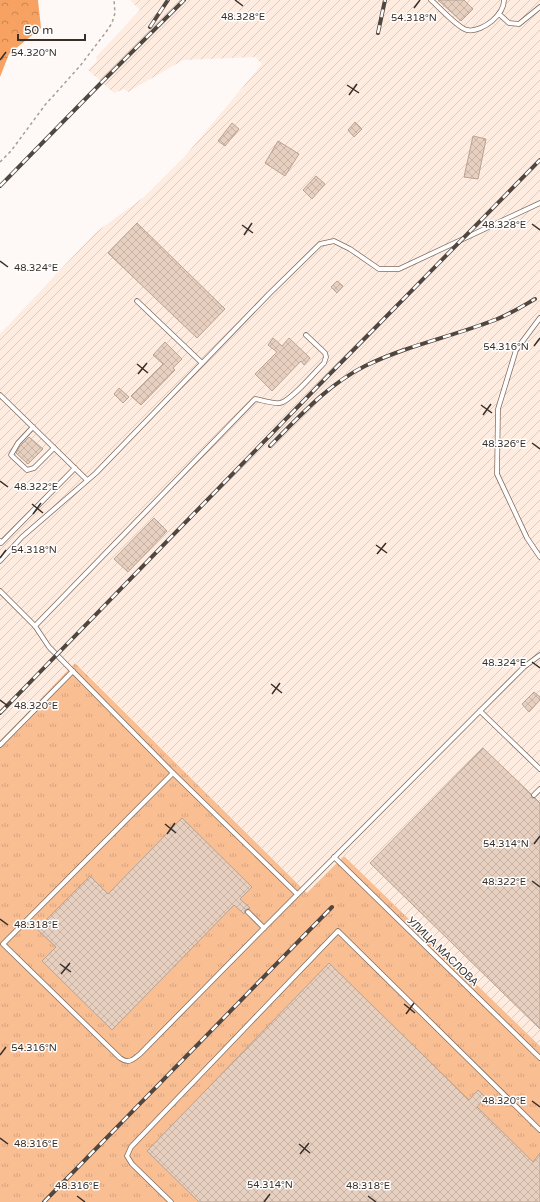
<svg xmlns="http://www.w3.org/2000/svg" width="540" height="1202" font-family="'Varela Round',sans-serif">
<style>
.industrial{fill:url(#industrial-furrows)}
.grass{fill:url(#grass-tufts)}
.forest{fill:url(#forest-crowns)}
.building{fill:url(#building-cross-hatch);stroke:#b8a293}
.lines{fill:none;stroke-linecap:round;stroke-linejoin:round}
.lane-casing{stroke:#816d5f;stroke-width:5.5}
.path{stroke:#a59e9a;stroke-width:1.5;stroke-dasharray:3 3;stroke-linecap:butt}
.lane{stroke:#fff;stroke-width:4}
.rail-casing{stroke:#504741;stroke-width:4}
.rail{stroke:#fff;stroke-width:2.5;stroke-dasharray:8;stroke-linecap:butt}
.ticks{fill:none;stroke:#382f29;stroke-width:1.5}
.labels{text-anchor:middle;stroke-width:3;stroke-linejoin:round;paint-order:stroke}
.street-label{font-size:11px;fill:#382f29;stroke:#fff}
.ticks-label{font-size:10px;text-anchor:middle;fill:#382f29;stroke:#fff;stroke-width:3;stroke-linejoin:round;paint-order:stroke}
</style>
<defs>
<pattern id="industrial-furrows" width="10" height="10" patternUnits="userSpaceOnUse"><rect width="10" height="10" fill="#ffece0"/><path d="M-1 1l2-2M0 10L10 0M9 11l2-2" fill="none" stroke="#dbcbc0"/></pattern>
<pattern id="grass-tufts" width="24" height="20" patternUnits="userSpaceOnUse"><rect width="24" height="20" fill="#fabe93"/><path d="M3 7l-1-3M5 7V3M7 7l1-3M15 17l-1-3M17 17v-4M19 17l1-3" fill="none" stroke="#d7a47f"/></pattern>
<pattern id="forest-crowns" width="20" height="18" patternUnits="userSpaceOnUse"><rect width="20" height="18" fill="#f7a262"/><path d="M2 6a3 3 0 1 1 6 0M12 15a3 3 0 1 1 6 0" fill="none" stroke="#c98451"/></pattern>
<pattern id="building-cross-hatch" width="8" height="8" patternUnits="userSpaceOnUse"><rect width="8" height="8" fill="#e7d0c0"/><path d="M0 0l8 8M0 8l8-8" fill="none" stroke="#c7b3a5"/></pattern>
</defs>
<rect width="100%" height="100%" fill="#fef9f6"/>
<!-- industrial -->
<path class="industrial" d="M130,0H540V1046L344,856L307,893L76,663L0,740V334L95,233L144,197L186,155L262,64L255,57L183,60L128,92L124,89L114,93L88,70L97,61L96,57L140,10Z"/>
<!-- grass -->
<path class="grass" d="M75,663L307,893L344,856L540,1046V1202H0V741Z"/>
<!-- forest -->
<path class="forest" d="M0,0H38L41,28L9,54L0,77Z"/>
<!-- building -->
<g class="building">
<path d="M438,0H464L473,9L461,21Z"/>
<path d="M355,122L362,129L354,137L348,130Z"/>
<path d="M232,123L239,129L225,146L218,141Z"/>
<path d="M473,136L486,139L478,179L464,177Z"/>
<path d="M278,141L299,154L285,176L265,163Z"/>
<path d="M316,176L325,184L312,199L303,190Z"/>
<path d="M137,223L225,309L197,338L108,253Z"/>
<path d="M337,281L343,286L337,293L331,287Z"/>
<path d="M273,338L282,346L289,338L310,358L304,365L301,361L272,391L255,374L277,352L268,345Z"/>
<path d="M165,342L182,359L173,368L175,370L141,405L131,396L163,364L153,355Z"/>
<path d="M119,388L129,397L123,403L114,394Z"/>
<path d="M29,437L43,449L28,464L16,453L20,446Z"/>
<path d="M154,518L167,531L128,572L114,559Z"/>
<path d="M534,692L540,697V700L529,712L522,704Z"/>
<path d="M483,748L531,794L532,798H535L540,803V1029L370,863Z"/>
<path d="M182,818L252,887L240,899L250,908L245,910L244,914L234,905L112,1030L42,961L56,947L37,929L90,876L108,894Z"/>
<path d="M329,963L469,1100L478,1090L485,1097L477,1107L533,1162L540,1153V1202H199L147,1151Z"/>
</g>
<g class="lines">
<defs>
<g id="lane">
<path d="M431,0C439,7 458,28 467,30C475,32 486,26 492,21C499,15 504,9 504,0"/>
<path d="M499,14L509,23L519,24L540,7"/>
<path d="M137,301L202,363"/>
<path d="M540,318L516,350L498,409L497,474L527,538L540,557"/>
<path d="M0,395L87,480"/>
<path d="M33,427L18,443L11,455L27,470L34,468L54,448"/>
<path d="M0,541L1,543L75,468"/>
<path d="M0,561L22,537L96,473L269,294L320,244L334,241L350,249L379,269H399L540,203"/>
<path d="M0,591L35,626L49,647L173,773L297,894"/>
<path d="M35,626L255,399C262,400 272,404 280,403C290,402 316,371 324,363L326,357L325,353L306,335"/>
<path d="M480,711L524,667L540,655"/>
<path d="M0,745L73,671"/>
<path d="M173,773L3,944L120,1058C128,1064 133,1060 140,1054L264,928L480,711L540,769"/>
<path d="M534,795L540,789"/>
<path d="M334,857L540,1058"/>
<path d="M248,912L264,928"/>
<path d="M171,1202L132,1164L127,1156L131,1147L338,931L540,1130"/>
</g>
</defs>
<!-- lane casing -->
<use href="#lane" class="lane-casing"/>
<!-- path -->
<path class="path" d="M0,162L11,151L45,105L80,66L106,32L112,23L115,13L114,0"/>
<!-- lane -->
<use href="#lane" class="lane"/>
<defs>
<g id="rail">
<path d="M150,27L168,0"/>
<path d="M378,33L385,0"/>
<path d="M0,186L102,82L184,0"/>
<path d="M270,446C299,417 327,385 365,366C406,346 450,337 492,321C507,316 521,307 535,299"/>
<path d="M0,713L320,384L540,160"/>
<path d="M44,1202L332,907"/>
</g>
</defs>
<!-- rail casing -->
<use href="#rail" class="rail-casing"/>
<!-- rail -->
<use href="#rail" class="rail"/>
</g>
<!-- ticks -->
<path class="ticks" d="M235,0L243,6M414,8L420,0M0,60L6,52M347,85L359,93M349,95L357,84M532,224L540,230M242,225L253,233M244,235L252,223M0,261L8,267M534,346L540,338M137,364L148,373M138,374L147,363M481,405L492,413M483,415L491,404M532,443L540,449M0,481L8,487M32,504L43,513M33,514L41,503M376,545L387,553M377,554L386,543M0,558L6,550M532,662L540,668M271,684L282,693M272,694L280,683M0,700L8,706M165,824L176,833M167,834L175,823M534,844L540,836M532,881L540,887M0,919L8,925M60,964L71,972M61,974L70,963M404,1004L415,1013M406,1014L414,1003M0,1055L6,1047M532,1101L540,1107M0,1138L8,1144M299,1144L310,1153M300,1154L309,1143M77,1196L85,1202M368,1196L376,1202M264,1202L270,1194"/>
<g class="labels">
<!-- street labels -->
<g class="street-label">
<text transform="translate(443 951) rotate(44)" y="4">УЛИЦА МАСЛОВА</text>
</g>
</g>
<g class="ticks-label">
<text x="243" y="20">48.328°E</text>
<text x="414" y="21">54.318°N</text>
<text x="34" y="56">54.320°N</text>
<text x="504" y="228">48.328°E</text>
<text x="36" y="271">48.324°E</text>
<text x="506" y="350">54.316°N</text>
<text x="504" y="447">48.326°E</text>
<text x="36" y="490">48.322°E</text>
<text x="34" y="553">54.318°N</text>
<text x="504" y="666">48.324°E</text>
<text x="36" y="709">48.320°E</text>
<text x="506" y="847">54.314°N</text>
<text x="504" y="885">48.322°E</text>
<text x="36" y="928">48.318°E</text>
<text x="34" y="1051">54.316°N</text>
<text x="504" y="1104">48.320°E</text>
<text x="36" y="1147">48.316°E</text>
<text x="270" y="1188">54.314°N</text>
<text x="77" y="1189">48.316°E</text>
<text x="368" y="1189">48.318°E</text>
</g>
<!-- scale -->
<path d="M18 34v6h67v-6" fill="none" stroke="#382f29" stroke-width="2"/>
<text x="24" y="34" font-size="12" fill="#382f29" stroke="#ffffff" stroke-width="3" paint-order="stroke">50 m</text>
</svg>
